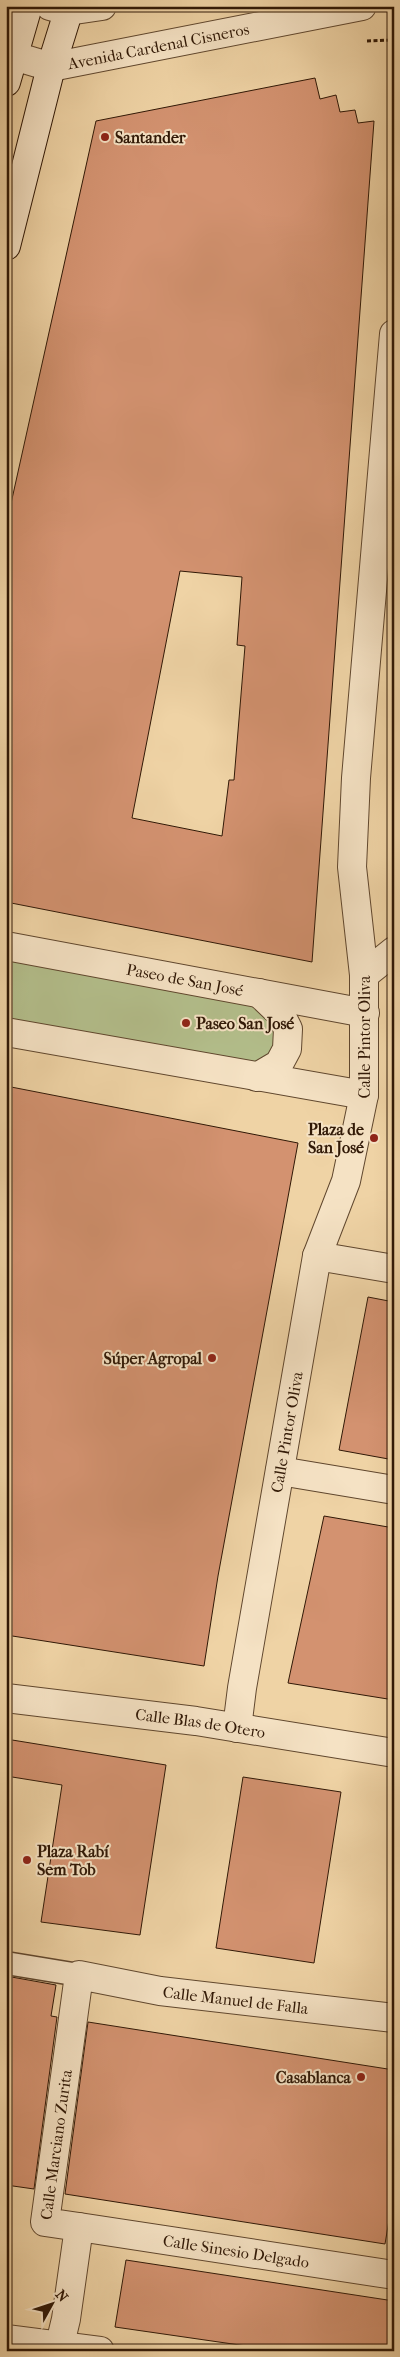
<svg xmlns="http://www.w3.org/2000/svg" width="400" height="2357" font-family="'IM FELL French Canon',serif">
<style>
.green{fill:#b3be8b;stroke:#726b48}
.building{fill:#d39270;stroke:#301806;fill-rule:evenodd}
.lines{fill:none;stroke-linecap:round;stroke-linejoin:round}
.pedestrian-casing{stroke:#60472e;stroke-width:25}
.minor-casing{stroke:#60472e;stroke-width:30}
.secondary-casing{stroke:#301806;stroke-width:30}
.path{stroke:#301806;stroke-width:3;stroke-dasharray:4 2.5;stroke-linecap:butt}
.pedestrian{stroke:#f5e2c4;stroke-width:22}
.minor{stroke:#f5e2c4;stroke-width:28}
.secondary{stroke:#f5e2c4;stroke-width:28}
.poi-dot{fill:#8f2418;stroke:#f5e2c4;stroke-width:2}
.labels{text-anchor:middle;stroke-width:4;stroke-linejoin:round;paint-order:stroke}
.street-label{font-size:16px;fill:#301806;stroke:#f5e2c4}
.poi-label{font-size:16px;font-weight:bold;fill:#301806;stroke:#f5e2c4;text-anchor:start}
</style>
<rect width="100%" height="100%" fill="#efd3a5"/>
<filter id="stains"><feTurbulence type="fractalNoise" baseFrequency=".004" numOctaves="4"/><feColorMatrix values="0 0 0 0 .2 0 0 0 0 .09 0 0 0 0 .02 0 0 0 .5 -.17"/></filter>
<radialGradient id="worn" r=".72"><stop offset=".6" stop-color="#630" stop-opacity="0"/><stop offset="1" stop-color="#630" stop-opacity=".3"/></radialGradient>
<!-- green -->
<path class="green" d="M6,946L259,993L288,1029L257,1077L6,1032Z"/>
<!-- building -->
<g class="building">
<path d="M315,78L320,99L336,95L340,112L355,110L358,123L374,121L312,962L6,902V526L96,121ZM180,571L242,577L237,645L245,646L234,780H229L222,836L132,818Z"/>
<path d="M6,1086L298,1143L218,1576L204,1666L6,1635Z"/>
<path d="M368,1297L394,1302V1460L339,1450Z"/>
<path d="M324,1516L394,1528V1700L288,1683Z"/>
<path d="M6,1739L166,1765L140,1935L41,1922L62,1785L6,1776Z"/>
<path d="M243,1777L341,1792L314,1963L216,1948Z"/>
<path d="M6,1976L56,1985L51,2016L57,2017L34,2189L6,2185Z"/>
<path d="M88,2022L394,2070V2190L385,2244L65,2194Z"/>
<path d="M126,2260L394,2301V2351H281L115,2327Z"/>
</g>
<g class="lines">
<defs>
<path id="pedestrian" d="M6,1963L79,1975"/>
<g id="minor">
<path d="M50,6L68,11L102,6"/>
<path id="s1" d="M14,56L51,67L362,6"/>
<path id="s2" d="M6,946L365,1013"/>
<path d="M364,975L394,951"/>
<path d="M6,1032L364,1095"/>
<path d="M257,1077L279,1064L287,1049L288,1029L280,1013L259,993"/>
<path d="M317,1256L394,1269"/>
<path d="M280,1471L394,1490"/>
<path id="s3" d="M6,1698L196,1721L394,1753"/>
<path id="s4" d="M237,1728L242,1688L317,1256L346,1181L364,1095V975L352,867L356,778L394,334"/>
<path id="s5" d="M79,2227L394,2275"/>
<path d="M6,2339L100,2351"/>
<path id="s6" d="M60,2344L66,2319L79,2227L45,2222L79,1975L160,1991L394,2018"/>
</g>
<g id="secondary">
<path d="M6,82L28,6"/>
<path d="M6,246L51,67L70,6"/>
</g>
</defs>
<!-- pedestrian casing -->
<use href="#pedestrian" class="pedestrian-casing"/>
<!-- minor casing -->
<use href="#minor" class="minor-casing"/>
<!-- secondary casing -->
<use href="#secondary" class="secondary-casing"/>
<!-- path -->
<path class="path" d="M367,41L394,40"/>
<!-- pedestrian -->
<use href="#pedestrian" class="pedestrian"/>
<!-- minor -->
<use href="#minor" class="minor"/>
<!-- secondary -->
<use href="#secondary" class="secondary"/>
</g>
<!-- markers -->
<g class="poi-dot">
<circle cx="105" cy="137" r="5"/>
<circle cx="186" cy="1023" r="5"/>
<circle cx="374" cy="1138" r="5"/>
<circle cx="212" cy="1358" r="5"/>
<circle cx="27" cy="1860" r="5"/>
<circle cx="361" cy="2077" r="5"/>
</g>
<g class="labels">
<!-- street labels -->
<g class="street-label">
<text dy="6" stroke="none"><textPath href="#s1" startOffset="148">Avenida Cardenal Cisneros</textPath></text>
<text dy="6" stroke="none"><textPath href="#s2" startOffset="182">Paseo de San José</textPath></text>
<text dy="6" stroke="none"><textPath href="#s4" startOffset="705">Calle Pintor Oliva</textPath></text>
<text dy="6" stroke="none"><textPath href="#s4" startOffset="300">Calle Pintor Oliva</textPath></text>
<text dy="6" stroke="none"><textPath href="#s3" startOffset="196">Calle Blas de Otero</textPath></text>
<text dy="6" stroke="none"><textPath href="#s6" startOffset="561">Calle Manuel de Falla</textPath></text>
<text dy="6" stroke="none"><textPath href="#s6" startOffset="231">Calle Marciano Zurita</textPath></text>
<text dy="6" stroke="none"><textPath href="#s5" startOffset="159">Calle Sinesio Delgado</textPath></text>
</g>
<!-- poi labels -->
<g class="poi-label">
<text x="115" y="143">Santander</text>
<text x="196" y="1029">Paseo San José</text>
<text x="364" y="1135" text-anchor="end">Plaza de<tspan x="364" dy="18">San José</tspan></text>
<text x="202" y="1364" text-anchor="end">Súper Agropal</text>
<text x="37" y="1857">Plaza Rabí<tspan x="37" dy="18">Sem Tob</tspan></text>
<text x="351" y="2083" text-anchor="end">Casablanca</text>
</g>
</g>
<!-- margin -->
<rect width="400" height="2357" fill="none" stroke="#efd3a5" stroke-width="25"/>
<rect x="8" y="8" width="385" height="2342" fill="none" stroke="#301806" stroke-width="2.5"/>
<rect x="12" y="12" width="375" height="2332" fill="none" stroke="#301806"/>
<!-- north arrow -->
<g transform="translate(52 2304) rotate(50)" stroke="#f5e2c4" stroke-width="4" paint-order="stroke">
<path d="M0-4L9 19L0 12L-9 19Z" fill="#301806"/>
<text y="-8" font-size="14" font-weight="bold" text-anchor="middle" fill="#301806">N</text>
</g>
<rect width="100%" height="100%" filter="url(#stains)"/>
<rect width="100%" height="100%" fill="url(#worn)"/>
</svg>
